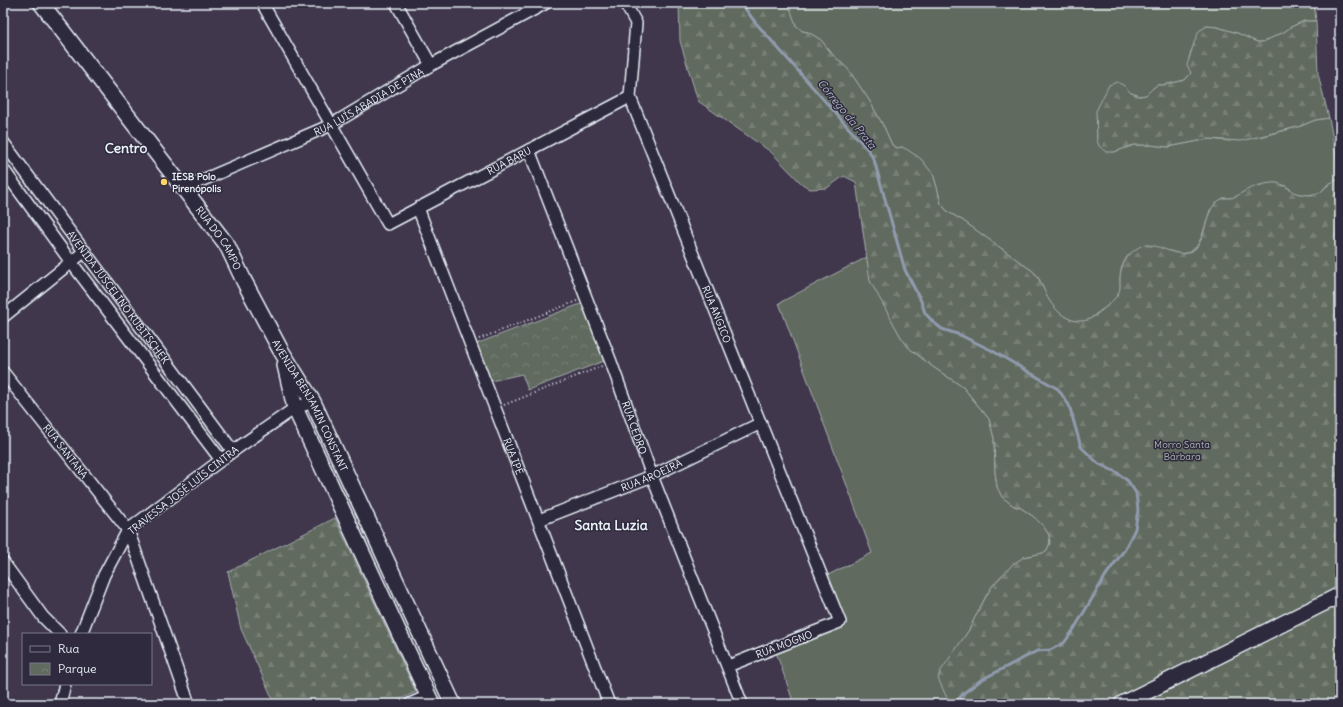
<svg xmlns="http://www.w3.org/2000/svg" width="1343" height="707" font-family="Delius,sans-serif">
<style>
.grass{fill:#616a5e;stroke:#a4aeab}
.forest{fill:url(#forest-firs);stroke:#a4aeab}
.park{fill:url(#park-crowns);stroke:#a4aeab}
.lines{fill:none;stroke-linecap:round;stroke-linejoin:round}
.stream{stroke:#909baf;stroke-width:3}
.street-casing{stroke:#e8f1f8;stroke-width:14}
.secondary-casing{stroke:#e8f1f8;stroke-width:18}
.path{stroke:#e8f1f8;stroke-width:2;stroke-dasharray:1 3;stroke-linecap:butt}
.street{stroke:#2f2a3d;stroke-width:11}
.secondary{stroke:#2f2a3d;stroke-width:15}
.poi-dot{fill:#ffd166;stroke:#2f2a3d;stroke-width:1.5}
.labels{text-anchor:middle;stroke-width:3;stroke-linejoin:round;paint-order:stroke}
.street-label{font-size:10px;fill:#e8f1f8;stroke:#2f2a3d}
.poi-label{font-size:10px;font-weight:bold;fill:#e8f1f8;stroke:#2f2a3d;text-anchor:start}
.park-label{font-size:10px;fill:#abb4b3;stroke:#2f2a3d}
.water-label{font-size:11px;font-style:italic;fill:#adb8c7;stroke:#2f2a3d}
.district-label{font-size:14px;font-weight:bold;fill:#e8f1f8;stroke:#2f2a3d}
</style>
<defs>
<pattern id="forest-firs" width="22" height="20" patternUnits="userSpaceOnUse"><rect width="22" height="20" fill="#616a5e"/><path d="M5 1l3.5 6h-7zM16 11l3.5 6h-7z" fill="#788076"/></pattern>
<pattern id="park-crowns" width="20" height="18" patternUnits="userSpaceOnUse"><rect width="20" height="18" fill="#616a5e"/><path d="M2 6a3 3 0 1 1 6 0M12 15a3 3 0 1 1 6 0" fill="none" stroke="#788076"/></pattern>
</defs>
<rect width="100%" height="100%" fill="#40374d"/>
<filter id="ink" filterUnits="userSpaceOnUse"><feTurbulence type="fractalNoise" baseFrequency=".025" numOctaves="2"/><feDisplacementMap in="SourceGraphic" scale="8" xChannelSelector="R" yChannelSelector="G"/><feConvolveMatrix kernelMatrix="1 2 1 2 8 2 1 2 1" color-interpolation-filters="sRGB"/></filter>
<g filter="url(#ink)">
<!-- grass -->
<g class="grass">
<path d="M788,3H1314L1316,21H1304L1291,27L1284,32L1263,42H1257L1237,33L1217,27L1206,26L1191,51L1189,58L1191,73L1185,80L1164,85H1157L1152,89L1146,95L1140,96L1131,93L1123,85L1097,111V140L1106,151L1114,152L1134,145H1150L1168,147L1209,139L1229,141L1264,136L1301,126L1315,120L1329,118L1338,166L1339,179L1328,184L1320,193L1307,195L1295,193L1286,186L1276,183L1260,185L1245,191L1234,198H1223L1210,210L1202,236L1197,246L1190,252L1180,254L1170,251L1129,254C1123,262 1120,270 1120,280C1120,285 1121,290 1118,295C1113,303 1104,308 1097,313C1095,315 1092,317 1090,319C1073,328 1054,311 1047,297C1041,285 1040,274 1027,267L962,220L948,212L941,204L938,191L933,174L902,147L897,148L892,145L884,127L869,100L848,69L833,55L821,40L808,32L802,31L795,25Z"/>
<path d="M867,257L871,281L901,337L909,348L933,367L963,387L989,419L994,438L995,472L997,486L1002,497L1014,506L1021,508L1034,517L1044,527L1049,535L1050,543L1047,550L1043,553L1024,557L1000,577L987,594L969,630L955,651L946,696L955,704H794L776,652L844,623L826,576L872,553L779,303Z"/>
</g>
<!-- forest -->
<g class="forest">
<path d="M679,3H788L796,25L802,31L808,32L821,40L833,55L848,69L869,100L884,127L892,145L897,148L902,147L908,150L921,159L933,174L938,191L941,204L948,212L962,220L1027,267C1039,274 1041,285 1047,296C1052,307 1064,319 1076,321C1079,321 1085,321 1088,320C1095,317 1115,300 1118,294C1121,289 1120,284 1120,279C1120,266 1127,254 1139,247C1153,239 1171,257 1188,253C1210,246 1201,207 1222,199C1226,197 1231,199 1234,197C1238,196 1241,193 1245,191C1252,187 1268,182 1277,183C1284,184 1289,190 1296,193C1302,195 1313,196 1319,193C1323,191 1325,187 1328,185C1331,182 1336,181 1339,179L1340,704H955L946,696L938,678L940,672L969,630L978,611L992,586L1013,564L1024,557L1043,553L1047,550L1050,543L1049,535L1044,527L1034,517L1021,508L1014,506L1002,497L997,487L995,472L994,438L989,419L963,387L933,367L909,348L901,337L870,281L856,182L844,176L827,188L810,189L801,183L771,152L698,101L680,41Z"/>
<path d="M1304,21H1316L1318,74L1329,118L1315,120L1301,126L1241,141L1209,139L1168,147L1150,145H1134L1114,152H1106L1099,146L1097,140L1096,111L1109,85L1117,82L1123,85L1131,93L1140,96L1146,95L1152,89L1157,85H1164L1185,80L1191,73L1187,65L1194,43L1199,31L1207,26L1217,27L1237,33L1257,42H1263L1284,32L1291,27Z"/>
<path d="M335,518L416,692L390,704H275L241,629L228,572Z"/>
</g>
<!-- park -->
<path class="park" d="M583,303L606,360L528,390L522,374L491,381L476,344Z"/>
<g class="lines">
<!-- stream -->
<path class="stream" d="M741,3L755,22L869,151L874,160L905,270L921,301L925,313L933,322L942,329L960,335L991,350L1058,389L1069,405L1081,447L1099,464L1116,472L1128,481L1136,493L1138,510L1135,529L1125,549L1106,575L1074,629L1064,643L1050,650L1037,651L981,680L965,692L954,704"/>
<defs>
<g id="street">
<path id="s1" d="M262,3L388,224L630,97"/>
<path d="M396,3L431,65"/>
<path id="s2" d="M625,3L636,23L630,97L840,622L728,666"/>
<path id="s3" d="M3,142L233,451"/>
<path id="s4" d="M529,150L611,362L652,476L742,704"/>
<path d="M3,169L71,262L221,460"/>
<path id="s5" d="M184,188L331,125L431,65L546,3"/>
<path id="s6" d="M418,208L609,704"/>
<path d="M3,317L85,251"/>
<path id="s7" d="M3,372L128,530L189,704"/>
<path id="s8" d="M539,520L652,476L761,423"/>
<path d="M3,562L43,617L60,634"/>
<path d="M81,634L104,575L128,530L233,451L295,408L313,402"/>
<path d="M60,704L65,684"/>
<path d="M410,704L428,696"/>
</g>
<g id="secondary">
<path id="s9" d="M41,3L227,245L244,281L280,349L313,402L453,704"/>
<path d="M285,365L295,408L432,704"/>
<path d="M1122,704L1340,595"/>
</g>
</defs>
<!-- street casing -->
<use href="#street" class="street-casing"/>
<!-- secondary casing -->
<use href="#secondary" class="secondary-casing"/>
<!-- path -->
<g class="path">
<path d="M479,339L577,301"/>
<path d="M504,405L602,366"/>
</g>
<!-- street -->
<use href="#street" class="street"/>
<!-- secondary -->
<use href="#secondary" class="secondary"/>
</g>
</g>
<!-- markers -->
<circle class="poi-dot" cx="164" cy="182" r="4"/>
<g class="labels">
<!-- street labels -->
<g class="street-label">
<text dy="4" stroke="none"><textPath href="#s5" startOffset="204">RUA LUÍS ABADIA DE PINA</textPath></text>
<text dy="4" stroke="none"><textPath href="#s1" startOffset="391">RUA BARU</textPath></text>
<text dy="4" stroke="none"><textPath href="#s9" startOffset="295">RUA DO CAMPO</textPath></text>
<text dy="4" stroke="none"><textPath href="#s3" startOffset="193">AVENIDA JUSCELINO KUBITSCHEK</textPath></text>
<text dy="4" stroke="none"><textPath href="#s2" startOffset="331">RUA ANGICO</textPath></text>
<text dy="4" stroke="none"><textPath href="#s9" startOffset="486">AVENIDA BENJAMIN CONSTANT</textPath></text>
<text dy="4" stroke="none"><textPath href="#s4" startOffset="297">RUA CEDRO</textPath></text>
<text dy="4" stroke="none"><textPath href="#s7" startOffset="101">RUA SANTANA</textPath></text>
<text dy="4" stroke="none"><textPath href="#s6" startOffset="266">RUA IPÊ</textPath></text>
<text dy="4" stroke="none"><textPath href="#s8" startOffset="121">RUA AROEIRA</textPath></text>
<text transform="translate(183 490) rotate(-38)" y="4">TRAVESSA JOSÉ LUÍS CINTRA</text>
<text transform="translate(784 644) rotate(-21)" y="4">RUA MOGNO</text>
</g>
<!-- poi labels -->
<g class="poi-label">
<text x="172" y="180">IESB Polo<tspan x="172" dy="12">Pirenópolis</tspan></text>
</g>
<!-- park labels -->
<g class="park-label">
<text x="1182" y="448">Morro Santa<tspan x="1182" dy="12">Bárbara</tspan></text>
</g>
<!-- water labels -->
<g class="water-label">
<text transform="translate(847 114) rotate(51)" y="4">Córrego da Prata</text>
</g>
<!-- district labels -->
<g class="district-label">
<text x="126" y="153">Centro</text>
<text x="611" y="530">Santa Luzia</text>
</g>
</g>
<!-- margin -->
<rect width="1343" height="707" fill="none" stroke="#2f2a3d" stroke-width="16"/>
<rect x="8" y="8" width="1327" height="691" fill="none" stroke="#e8f1f8" stroke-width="1.5" filter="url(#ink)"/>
<!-- legend -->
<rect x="22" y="633" width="130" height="52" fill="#2f2a3d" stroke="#797a88"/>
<rect x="30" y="646" width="20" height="6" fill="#2f2a3d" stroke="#797a88"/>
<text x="58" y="653" font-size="12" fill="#e8f1f8">Rua</text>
<rect x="30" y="663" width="20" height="12" fill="url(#park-crowns)" stroke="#797a88"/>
<text x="58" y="673" font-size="12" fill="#e8f1f8">Parque</text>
</svg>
